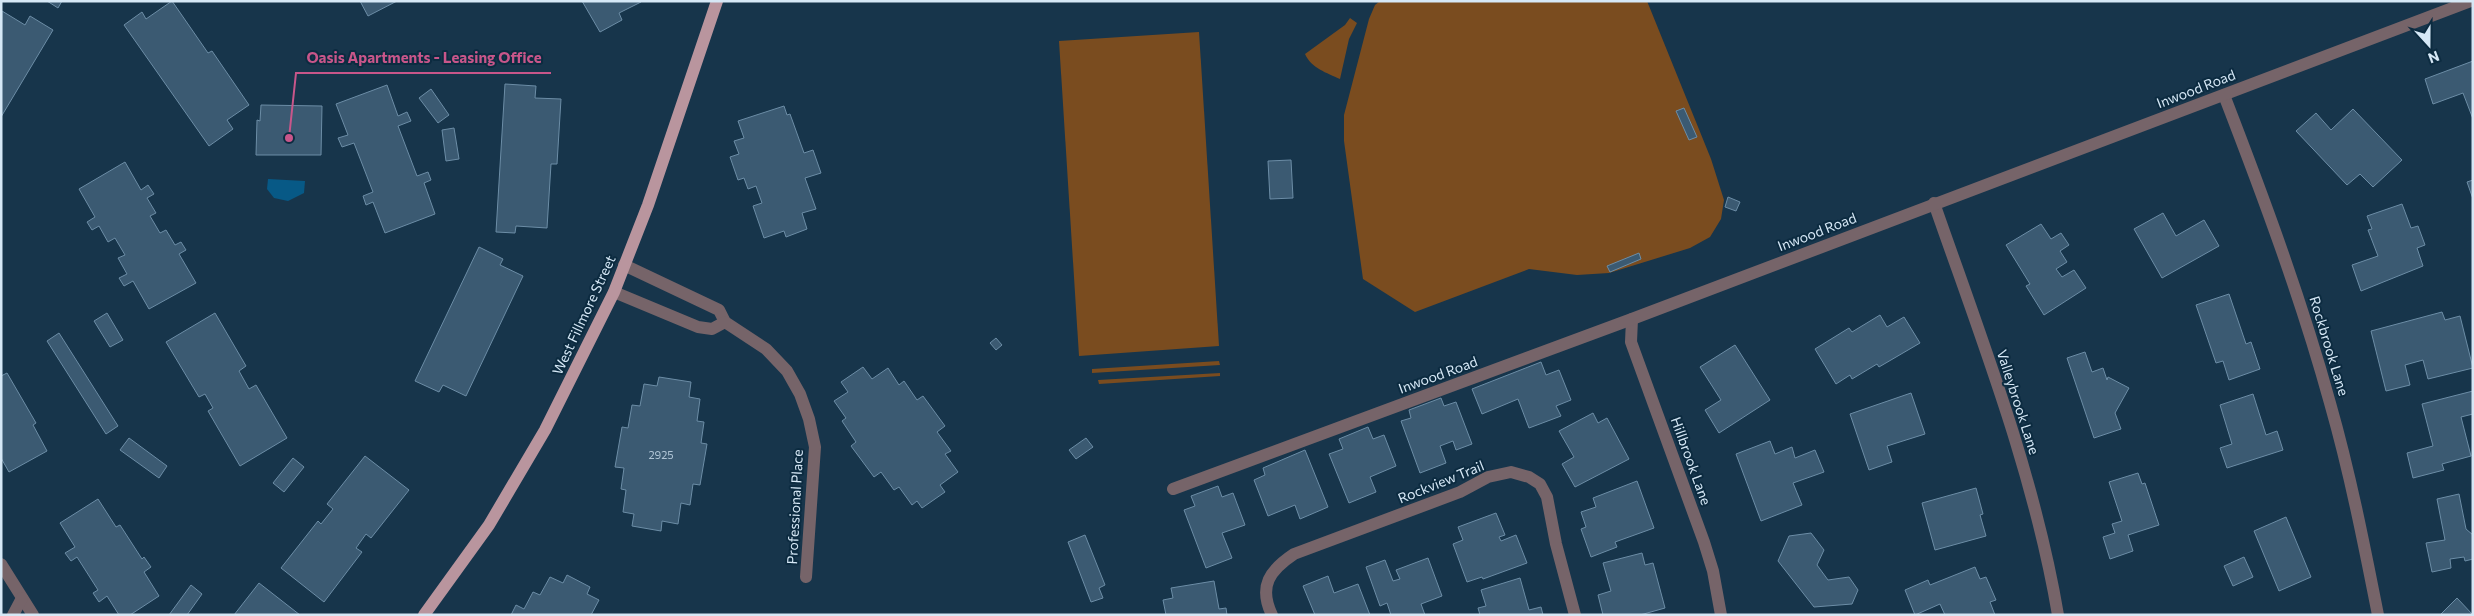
<svg xmlns="http://www.w3.org/2000/svg" width="2474" height="616" font-family="Commissioner,sans-serif">
<style>
.green{fill:#7a4c1f}
.water{fill:#075986}
.building{fill:#3b5a72;stroke:#6c8da6}
.lines{fill:none;stroke-linecap:round;stroke-linejoin:round}
.minor{stroke:#766469;stroke-width:12}
.primary{stroke:#b9959e;stroke-width:12}
.labels{text-anchor:middle;stroke-width:4;stroke-linejoin:round;paint-order:stroke}
.number-label{font-size:11px;fill:#afc4d5}
.street-label{font-size:14px;fill:#d6e8f6;stroke:#0c2b40}
.leader{fill:none;stroke:#c8568a;stroke-width:2}
.callout-dot{fill:#c8568a;stroke:#0c2b40;stroke-width:2}
.callout-label{font-size:15px;text-anchor:middle;font-weight:bold;fill:#c8568a;stroke:#0c2b40;stroke-width:4;stroke-linejoin:round;paint-order:stroke}
</style>
<rect width="100%" height="100%" fill="#17354b"/>
<!-- green -->
<g class="green">
<path d="M1380,1H1647L1711,159L1724,200L1721,219L1710,237L1690,248L1609,273L1577,275L1529,269L1415,312L1363,279L1344,141V115L1369,19L1375,5Z"/>
<path d="M1350,18L1357,23L1349,39L1340,79C1327,73 1311,68 1305,54L1345,25Z"/>
<path d="M1199,32L1219,346L1079,356L1059,41Z"/>
<path d="M1219,361L1220,365L1092,373V369Z"/>
<path d="M1220,373V376L1099,384L1098,380Z"/>
</g>
<!-- water -->
<path class="water" d="M268,179L305,181L304,193L288,201L274,198L267,189Z"/>
<!-- building -->
<g class="building">
<path d="M47,1H62L58,8Z"/>
<path d="M172,1L208,53L212,51L249,105L227,120L233,129L209,146L124,25L142,12L146,19Z"/>
<path d="M360,1H397L368,16Z"/>
<path d="M582,1H641V2L619,13L622,20L600,32Z"/>
<path d="M2,11L25,25L30,16L53,30L1,117Z"/>
<path d="M2473,61V119L2463,93L2433,104L2425,79Z"/>
<path d="M505,84L536,86L535,98L561,99L557,164H551L547,228L516,226L515,233L496,232Z"/>
<path d="M387,85L398,116L407,112L411,121L398,126L417,176L428,172L431,180L424,183L435,214L385,233L373,202L366,205L363,196L373,192L354,143L342,147L338,138L348,135L336,104Z"/>
<path d="M431,89L449,115L438,123L419,98Z"/>
<path d="M261,105L322,106L321,155H256L257,120L260,121Z"/>
<path d="M784,106L787,115L790,114L804,153L813,150L821,173L805,178L816,209L802,213L807,229L786,237L784,231L764,238L753,206L762,203L756,186L748,189L744,178L738,180L730,157L739,154L734,141L744,138L738,121Z"/>
<path d="M1684,108L1697,137L1689,140L1676,111Z"/>
<path d="M2353,109L2402,160L2373,187L2360,174L2347,185L2296,131L2316,113L2331,130Z"/>
<path d="M454,128L459,159L446,161L442,130Z"/>
<path d="M1291,160L1293,198L1270,199L1268,161Z"/>
<path d="M125,162L141,190L148,185L154,194L147,198L156,213L150,216L160,233L166,230L175,245L181,242L186,250L179,254L196,283L149,309L133,281L124,286L119,278L127,274L118,258L125,255L115,238L108,242L99,226L92,230L87,222L95,217L79,189Z"/>
<path d="M2473,180V199L2467,182Z"/>
<path d="M1728,197L1740,202L1736,211L1725,207Z"/>
<path d="M2402,204L2411,228L2418,226L2425,245L2417,248L2423,266L2361,291L2352,265L2378,256L2368,230L2372,229L2367,216Z"/>
<path d="M2163,213L2176,236L2204,220L2219,246L2162,278L2134,229Z"/>
<path d="M2041,224L2051,239L2061,233L2069,245L2060,251L2067,262L2056,269L2062,277L2074,270L2086,288L2044,315L2026,286L2030,284L2006,245Z"/>
<path d="M479,247L503,259L500,265L523,276L466,396L443,385L439,392L415,381Z"/>
<path d="M1639,253L1641,259L1610,272L1607,266Z"/>
<path d="M2229,294L2246,344L2251,342L2260,369L2229,380L2223,361L2216,363L2196,305Z"/>
<path d="M2442,312L2445,320L2460,316L2473,368L2428,379L2423,360L2405,365L2410,385L2386,391L2371,331Z"/>
<path d="M107,313L123,340L110,347L94,321Z"/>
<path d="M215,313L246,366L239,371L249,389L256,385L287,438L240,466L208,411L213,408L205,394L199,397L166,342Z"/>
<path d="M1880,315L1887,327L1904,317L1920,343L1879,367L1877,364L1852,379L1850,375L1836,384L1815,349L1849,328L1852,332Z"/>
<path d="M59,333L118,426L106,434L47,341Z"/>
<path d="M996,338L1002,345L996,350L990,343Z"/>
<path d="M1735,345L1770,400L1719,433L1705,410L1721,400L1700,367Z"/>
<path d="M2085,352L2092,372L2103,368L2107,380L2108,377L2129,388L2115,413L2121,429L2094,438L2067,358Z"/>
<path d="M1541,362L1546,375L1559,370L1571,400L1556,406L1561,416L1529,428L1518,399L1482,414L1472,389Z"/>
<path d="M863,367L872,379L888,368L899,385L904,381L917,400L923,396L945,426L937,432L951,451L945,454L958,472L940,485L945,492L922,508L917,501L912,505L899,487L894,490L881,472L874,477L851,446L856,442L842,421L846,418L834,401L848,392L841,382Z"/>
<path d="M7,373L36,423L33,425L47,451L9,472L1,458V376Z"/>
<path d="M659,377L691,382L689,397L700,399L697,421L704,422L701,443L707,444L700,485L693,484L690,505L681,503L678,524L662,521L661,531L632,526L634,514L623,512L626,490L621,489L624,468L615,467L622,427L628,428L632,405L640,406L644,384L657,386Z"/>
<path d="M2473,391V414L2461,417L2471,456L2442,464L2444,470L2413,478L2407,453L2433,446L2422,404Z"/>
<path d="M1911,393L1925,434L1887,446L1892,462L1869,470L1850,414Z"/>
<path d="M2253,394L2266,435L2277,431L2283,450L2227,468L2220,448L2232,444L2220,405Z"/>
<path d="M1441,398L1444,406L1456,402L1472,444L1456,450L1453,441L1440,446L1446,463L1420,473L1401,421L1411,418L1409,410Z"/>
<path d="M1593,413L1598,423L1607,418L1629,459L1575,487L1562,464L1574,457L1559,431Z"/>
<path d="M1368,427L1373,439L1384,435L1396,466L1370,477L1376,492L1349,503L1329,454L1343,449L1339,439Z"/>
<path d="M129,438L167,466L159,478L120,450Z"/>
<path d="M1086,438L1093,447L1076,459L1069,450Z"/>
<path d="M1770,441L1775,454L1792,447L1795,458L1815,450L1824,472L1793,483L1802,505L1761,521L1736,454Z"/>
<path d="M1305,450L1328,507L1300,519L1295,505L1268,516L1254,480L1265,475L1263,468Z"/>
<path d="M365,456L409,490L371,538L366,534L356,548L362,552L324,602L281,568L318,521L321,524L333,509L327,504Z"/>
<path d="M293,458L304,467L284,492L273,483Z"/>
<path d="M2138,473L2142,484L2145,483L2159,525L2128,535L2133,551L2110,559L2103,537L2115,533L2112,524L2122,521L2109,482Z"/>
<path d="M1637,481L1654,528L1615,542L1617,547L1591,557L1581,529L1586,527L1581,512L1596,507L1593,498Z"/>
<path d="M1218,486L1222,497L1233,493L1245,525L1222,533L1232,558L1206,568L1184,510L1195,506L1191,496Z"/>
<path d="M1976,488L1983,514L1980,515L1986,536L1935,550L1922,503Z"/>
<path d="M2459,494L2466,529L2473,535V559L2465,561L2464,557L2450,559L2451,568L2432,572L2426,543L2445,540L2437,499Z"/>
<path d="M98,499L116,527L120,525L142,559L144,557L151,567L144,572L159,596L130,615H119L107,596L99,602L93,593L98,590L77,557L71,561L65,553L75,547L60,523Z"/>
<path d="M1496,513L1505,535L1499,537L1501,541L1516,535L1527,563L1483,579L1482,577L1467,582L1453,544L1463,540L1458,527Z"/>
<path d="M2286,517L2311,577L2279,591L2254,531Z"/>
<path d="M1811,533L1824,550L1817,565L1828,580L1849,577L1858,590L1852,604L1814,607L1778,561L1789,536Z"/>
<path d="M1085,535L1105,585L1099,588L1103,598L1091,602L1068,542Z"/>
<path d="M1642,553L1645,565L1653,563L1665,608L1640,615H1603L1598,595L1611,591L1603,563Z"/>
<path d="M2244,557L2253,577L2233,586L2224,566Z"/>
<path d="M1428,558L1442,596L1421,604L1425,615H1391L1387,603L1380,606L1366,567L1385,560L1393,581L1400,579L1396,570Z"/>
<path d="M1975,567L1980,579L1986,577L1996,600L1990,602L1995,615H1945L1940,604L1915,615L1905,590L1928,580L1930,585Z"/>
<path d="M567,575L590,587L587,594L599,600L591,615H511L516,605L524,609L533,592L540,595L550,577L563,583Z"/>
<path d="M1328,576L1334,593L1358,584L1370,615H1315L1303,586Z"/>
<path d="M1520,578L1529,610L1541,607L1543,615H1480L1478,608L1486,606L1481,590Z"/>
<path d="M1214,581L1219,609L1226,608L1227,615H1166L1163,600L1173,598L1171,588Z"/>
<path d="M259,583L300,615H234Z"/>
<path d="M191,585L202,594L187,615H169Z"/>
<path d="M2457,598L2473,615H2440Z"/>
</g>
<g class="lines">
<!-- minor -->
<g class="minor">
<path d="M2224,95C2263,196 2301,298 2330,403C2350,473 2364,544 2378,615"/>
<path d="M1934,203C1981,338 2034,473 2058,615"/>
<path d="M624,265L719,310L725,322L766,349L787,371L800,394L809,419L815,447L806,577"/>
<path d="M614,292L698,327L712,329L725,322"/>
<path d="M1632,319L1631,342L1704,542L1713,571L1721,615"/>
<path d="M1173,489L1632,319L2471,1"/>
<path d="M1,564L33,615"/>
<path d="M13,615L22,598"/>
<path d="M1272,615C1258,586 1270,570 1294,554L1460,492L1488,477L1511,472L1529,477L1540,484L1547,497L1556,544L1575,615"/>
</g>
<!-- primary -->
<path class="primary" d="M424,615L489,525L545,430L614,292L648,205L717,1"/>
</g>
<g class="labels">
<!-- number labels -->
<g class="number-label">
<text x="661" y="459">2925</text>
</g>
<!-- street labels -->
<g class="street-label">
<text transform="translate(2196 89) rotate(-21)" y="5">Inwood Road</text>
<text transform="translate(1817 232) rotate(-21)" y="5">Inwood Road</text>
<text transform="translate(584 315) rotate(-65)" y="5">West Fillmore Street</text>
<text transform="translate(2329 346) rotate(73)" y="5">Rockbrook Lane</text>
<text transform="translate(1438 375) rotate(-20)" y="5">Inwood Road</text>
<text transform="translate(2018 402) rotate(72)" y="5">Valleybrook Lane</text>
<text transform="translate(1691 461) rotate(70)" y="5">Hillbrook Lane</text>
<text transform="translate(1441 482) rotate(-22)" y="5">Rockview Trail</text>
<text transform="translate(795 507) rotate(-87)" y="5">Professional Place</text>
</g>
</g>
<!-- callouts -->
<path class="leader" d="M289 138L296 73H551"/>
<circle class="callout-dot" cx="289" cy="138" r="5"/>
<g class="callout-label">
<text x="424" y="63">Oasis Apartments - Leasing Office</text>
</g>
<!-- border -->
<rect width="2474" height="616" fill="none" stroke="#d6e8f6" stroke-width="5"/>
<!-- north arrow -->
<g transform="translate(2429 45) rotate(159)" stroke="#0c2b40" stroke-width="4" paint-order="stroke">
<path d="M0-4L9 19L0 12L-9 19Z" fill="#d6e8f6"/>
<text y="-8" font-size="14" font-weight="bold" text-anchor="middle" fill="#d6e8f6">N</text>
</g>
</svg>
